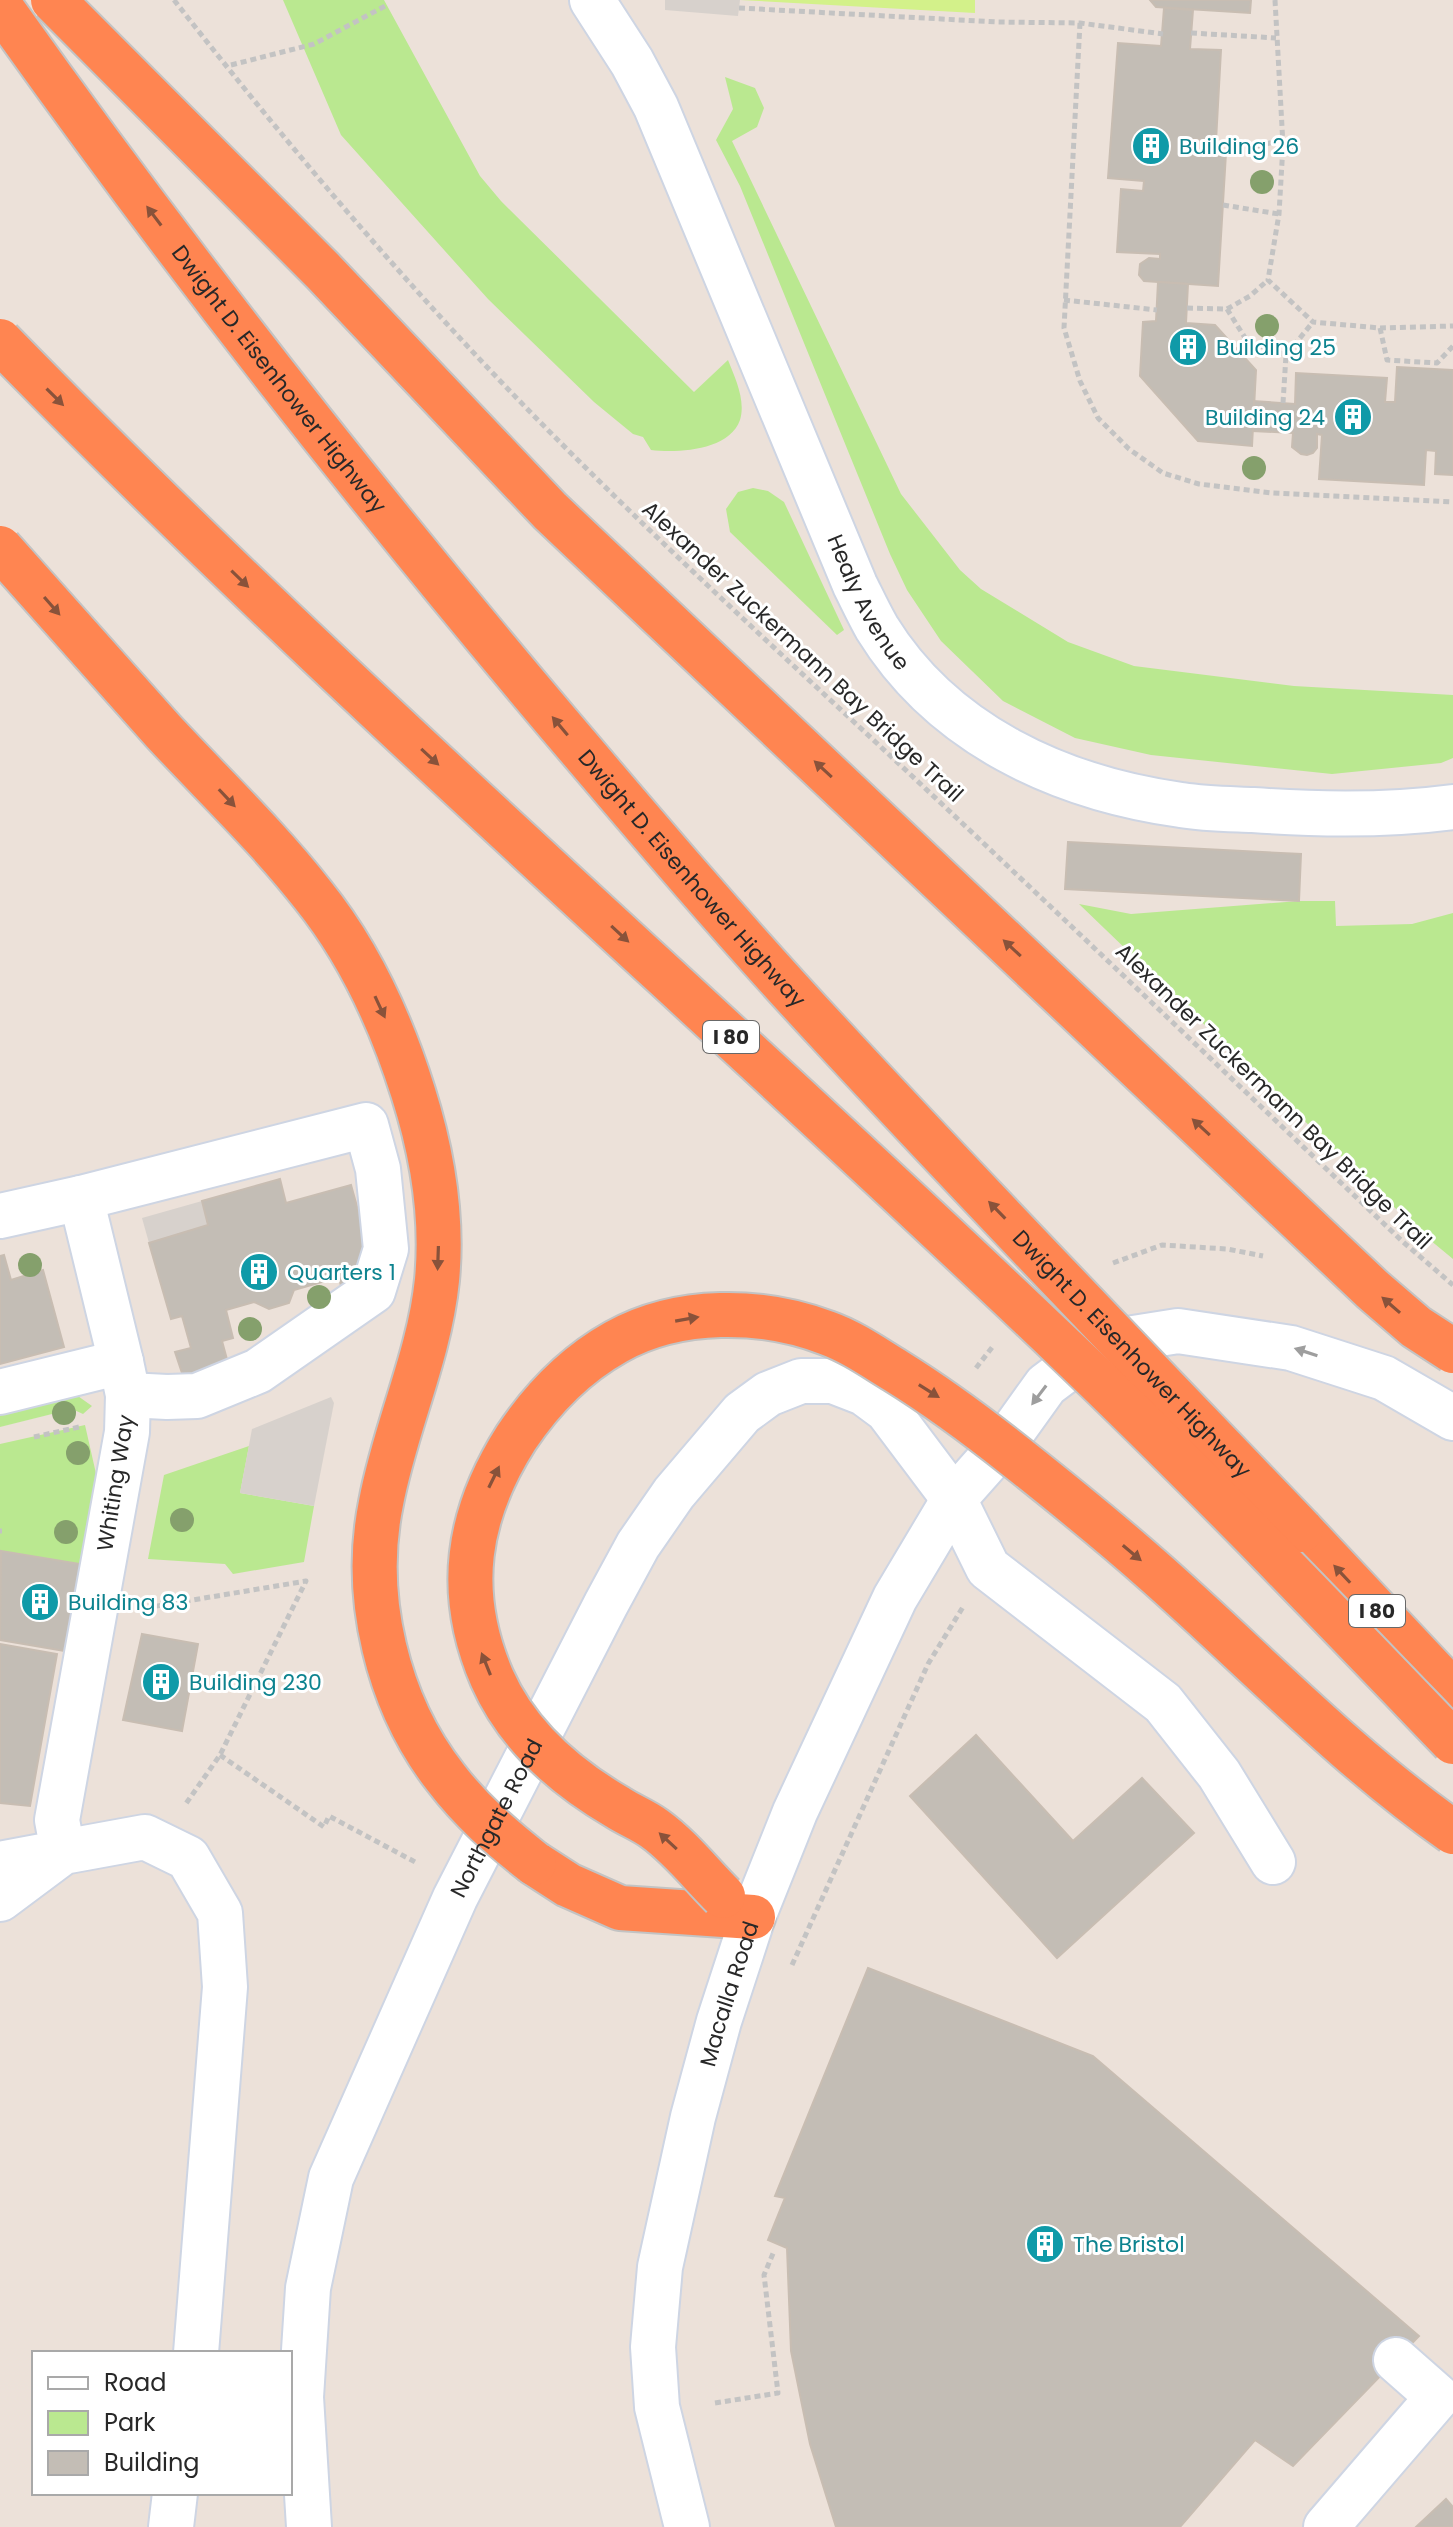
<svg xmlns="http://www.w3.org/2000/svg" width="1453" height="2527" font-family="Poppins,sans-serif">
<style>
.green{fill:#bae890}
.pitch{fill:#d3f18a}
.plaza{fill:#d7d1cc}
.building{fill:#c3bdb5;stroke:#c8bdb2;stroke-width:2}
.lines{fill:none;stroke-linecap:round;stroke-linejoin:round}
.minor-casing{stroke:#ced5e3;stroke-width:48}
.highway-casing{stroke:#c3c3c3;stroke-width:48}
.path{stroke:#c3c3c3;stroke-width:5;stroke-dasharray:6 4;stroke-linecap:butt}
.minor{stroke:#fff;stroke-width:44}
.highway{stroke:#ff8551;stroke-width:44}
.highway-bridge-casing{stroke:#c3c3c3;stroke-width:48;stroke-linecap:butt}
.highway-bridge{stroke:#ff8551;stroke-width:44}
.tree{fill:#85a06c}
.oneway{fill:#89523a}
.oneway2{fill:#9e9e9e}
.labels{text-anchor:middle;stroke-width:6;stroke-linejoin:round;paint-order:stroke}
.shield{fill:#fff;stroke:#686868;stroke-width:2}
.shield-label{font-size:20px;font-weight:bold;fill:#282828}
.culture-label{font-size:22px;fill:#0d838f;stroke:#fff;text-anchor:start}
.street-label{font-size:22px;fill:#282828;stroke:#fff}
</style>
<rect width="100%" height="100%" fill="#ece1d9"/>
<!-- green -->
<g class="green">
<path d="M283,0H384L480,176L501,201L694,392L728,360C735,378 746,400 740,420C729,451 677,453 651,450L643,437L633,434L594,402L488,299L341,135Z"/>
<path d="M725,77L755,88L764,108L757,127L732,141L901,494L960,570L981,589L1068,642L1134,666L1294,686L1453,695V758L1441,763L1332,774L1151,755L1075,738L1003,701L941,641L907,590L890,554L740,186L716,140L733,109Z"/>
<path d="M753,488L768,491L784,502L844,630L837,635L730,532L726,509L738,492Z"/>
<path d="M1299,901H1335L1336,926L1412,924L1453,913V1259L1418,1230L1079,904L1131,914Z"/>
<path d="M75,1394L92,1406L83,1414L72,1409L0,1427V1410Z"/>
<path d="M85,1425L97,1478L86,1565L2,1551L0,1558V1444Z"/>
<path d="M249,1446L240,1493L314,1506L304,1562L233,1574L225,1564L148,1559L164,1475Z"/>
</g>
<!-- pitch -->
<path class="pitch" d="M740,0H975V13Z"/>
<!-- plaza -->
<g class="plaza">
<path d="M665,0H740L738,16L665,10Z"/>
<path d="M202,1201L208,1225L149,1243L142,1218Z"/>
<path d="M331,1397L334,1403L314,1506L240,1493L252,1429Z"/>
</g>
<!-- building -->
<g class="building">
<path d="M1150,0H1251L1250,13L1156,7Z"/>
<path d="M1164,8L1193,10L1190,49L1221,50L1216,141L1193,139L1192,151L1226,153L1218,286L1144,281L1139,275L1140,264L1149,258L1160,259V254L1117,252L1121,189L1143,191L1144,181L1108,178L1118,43L1161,46Z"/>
<path d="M1158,282L1188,284L1186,323L1215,325L1256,370L1252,446L1198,441L1140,376L1143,322L1156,321Z"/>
<path d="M1397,367L1453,370V475L1435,474L1436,451L1426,450L1424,485L1319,479L1322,435L1317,434V448L1313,453L1307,455L1301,454L1292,447L1293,433L1253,431L1254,401L1295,404L1296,373L1387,378L1385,402H1395Z"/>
<path d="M1068,842L1301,854L1299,901L1065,889Z"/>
<path d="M280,1179L286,1203L351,1185L373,1264L362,1280L341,1286L339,1277L294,1290L289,1303L269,1309L254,1302L226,1310L233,1338L222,1341L228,1363L183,1376L175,1352L191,1348L182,1316L171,1319L149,1243L208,1225L202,1201Z"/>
<path d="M4,1255L11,1280L43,1270L64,1347L0,1364V1256Z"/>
<path d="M1,1551L86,1565L71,1652L0,1640Z"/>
<path d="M142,1634L198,1644L182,1731L123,1720Z"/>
<path d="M0,1644L57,1654L30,1806L0,1803Z"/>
<path d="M976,1735L1073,1841L1142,1778L1194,1833L1057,1958L910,1796Z"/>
<path d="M868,1968L1093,2056L1419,2336L1293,2466L1255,2440L1180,2527H836L810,2444L791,2351L787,2248L768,2240L785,2198L775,2196Z"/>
<path d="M1446,2499L1453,2507V2527H1416Z"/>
</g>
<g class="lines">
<defs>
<g id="minor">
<path id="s1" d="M592,0L632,62L656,107L855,585C862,599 869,614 877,628C943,735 1060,788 1181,805C1205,809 1229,809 1253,810C1321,815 1386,816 1453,807"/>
<path d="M81,1198L366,1125L378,1169L386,1249L373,1291L258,1371L197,1396L167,1397L128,1395"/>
<path d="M0,1216L81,1198L121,1362L128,1395L127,1432L57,1820L63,1852L0,1864"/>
<path d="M0,1392L121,1362"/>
<path d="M0,1899L63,1852L145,1837L188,1858L220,1913L225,1987L196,2353"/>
<path d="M171,2527L175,2493"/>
<path id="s2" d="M309,2527L301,2397L308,2288L331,2178L455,1898L606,1604L638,1545L674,1493L742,1413L768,1394L801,1381H833L864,1393L887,1410L954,1499L988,1568L1163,1703L1219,1774L1273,1862"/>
<path id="s3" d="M687,2527L657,2407L653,2347L660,2267L693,2117L719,2021L753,1917L795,1812L895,1598L954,1499L1008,1438L1046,1385L1102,1343L1178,1331L1291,1348L1384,1378L1453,1418"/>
<path d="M1326,2527L1438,2397L1396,2360"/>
</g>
<g id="highway">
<path d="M1301,1530L1453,1692"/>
<path d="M534,1863L568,1885L620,1908L753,1917"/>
</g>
</defs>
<!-- minor casing -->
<use href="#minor" class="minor-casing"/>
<!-- highway casing -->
<use href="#highway" class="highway-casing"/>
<!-- path -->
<g class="path">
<path d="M174,0C289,147 411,291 542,424C672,556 809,679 944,806C1097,950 1250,1096 1402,1241L1453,1285"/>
<path d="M1275,0L1283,145L1279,214L1268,280L1313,322L1380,328L1453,326"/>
<path d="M739,8L997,22L1080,23L1163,34"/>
<path d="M1080,23L1064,328L1080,381L1098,418L1129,449L1163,473L1199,484L1272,493L1453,502"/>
<path d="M1191,33L1276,38"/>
<path d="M231,65L314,44L387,5"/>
<path d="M1226,153L1283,140"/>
<path d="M1223,205L1279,214"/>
<path d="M1064,300L1157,310"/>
<path d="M1187,308L1227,309L1250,296L1268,280"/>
<path d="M1227,309L1247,341L1286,355"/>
<path d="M1380,328L1387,360L1437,363L1453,346"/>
<path d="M1283,403L1286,355L1313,322"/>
<path d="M1113,1263L1162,1245L1227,1249L1263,1256"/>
<path d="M976,1368L994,1345"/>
<path d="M34,1437L79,1427"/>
<path d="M0,1531H2"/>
<path d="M145,1608L306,1581L220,1755L185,1805"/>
<path d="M220,1755L324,1827L329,1816L417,1863"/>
<path d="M792,1965L928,1664L963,1607"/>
<path d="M715,2403L778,2393L764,2275L774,2251"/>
</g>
<!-- minor -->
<use href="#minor" class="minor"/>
<!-- highway -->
<use href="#highway" class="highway"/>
<defs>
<g id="highway-bridge">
<path d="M53,0L323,271L550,511L1373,1290L1416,1327L1453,1351"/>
<path id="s4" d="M0,6C175,253 362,491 557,722C646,827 735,932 829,1033C984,1201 1143,1365 1301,1530"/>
<path d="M0,341C342,692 714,1013 1068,1352C1200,1478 1326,1610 1453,1742"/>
<path d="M0,548C54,609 108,670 163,731C213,785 267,836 313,895C359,952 391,1022 413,1092C432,1152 443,1217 437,1280C429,1358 395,1427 381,1503C362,1596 387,1703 446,1778C471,1811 501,1837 534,1863"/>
<path d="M723,1896C701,1874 680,1847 655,1829C643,1820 629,1815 617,1807C564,1776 517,1735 492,1678C455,1592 467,1515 516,1438C542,1399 575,1365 616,1342C678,1307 762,1308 827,1333C852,1342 873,1357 896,1371C938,1397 977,1426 1016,1457C1064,1495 1112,1534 1157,1574C1255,1661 1346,1757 1453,1832"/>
</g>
</defs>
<!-- highway-bridge casing -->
<use href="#highway-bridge" class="highway-bridge-casing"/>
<!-- highway-bridge -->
<use href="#highway-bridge" class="highway-bridge"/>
</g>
<!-- trees -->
<g class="tree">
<circle cx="1262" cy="182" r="12"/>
<circle cx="1267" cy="326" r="12"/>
<circle cx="1254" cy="468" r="12"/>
<circle cx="30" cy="1265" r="12"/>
<circle cx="319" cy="1297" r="12"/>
<circle cx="250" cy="1329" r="12"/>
<circle cx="64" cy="1413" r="12"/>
<circle cx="78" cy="1453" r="12"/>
<circle cx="182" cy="1520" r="12"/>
<circle cx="66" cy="1532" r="12"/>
</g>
<!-- one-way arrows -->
<defs><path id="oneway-solid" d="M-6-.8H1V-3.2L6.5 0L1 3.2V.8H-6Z" transform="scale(2)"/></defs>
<g class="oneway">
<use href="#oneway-solid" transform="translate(154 216) rotate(-127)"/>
<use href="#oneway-solid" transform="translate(55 397) rotate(45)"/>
<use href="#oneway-solid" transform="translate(240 579) rotate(44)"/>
<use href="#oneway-solid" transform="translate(52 606) rotate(49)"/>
<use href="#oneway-solid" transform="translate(560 726) rotate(-130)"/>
<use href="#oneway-solid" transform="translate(430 757) rotate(43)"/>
<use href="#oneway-solid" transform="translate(823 769) rotate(-137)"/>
<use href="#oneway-solid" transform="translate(227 798) rotate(47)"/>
<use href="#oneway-solid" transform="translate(620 934) rotate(43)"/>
<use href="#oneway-solid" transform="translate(1012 948) rotate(-137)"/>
<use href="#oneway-solid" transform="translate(380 1007) rotate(65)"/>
<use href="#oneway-solid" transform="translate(1201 1127) rotate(-137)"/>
<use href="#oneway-solid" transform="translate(997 1210) rotate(-134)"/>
<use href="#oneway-solid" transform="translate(438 1258) rotate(92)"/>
<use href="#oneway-solid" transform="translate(1391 1305) rotate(-139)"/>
<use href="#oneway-solid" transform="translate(687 1319) rotate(-10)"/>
<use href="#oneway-solid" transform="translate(929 1391) rotate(32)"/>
<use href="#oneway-solid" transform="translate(494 1477) rotate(-64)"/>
<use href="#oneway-solid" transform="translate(1132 1553) rotate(40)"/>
<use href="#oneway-solid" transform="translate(1342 1574) rotate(-133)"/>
<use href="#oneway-solid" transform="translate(486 1664) rotate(-112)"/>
<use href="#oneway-solid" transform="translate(668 1841) rotate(-137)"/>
</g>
<g class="oneway2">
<use href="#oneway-solid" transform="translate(1306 1352) rotate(-162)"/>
<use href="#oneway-solid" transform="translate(1039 1395) rotate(127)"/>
</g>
<!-- icons -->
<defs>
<symbol id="building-disc" viewBox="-11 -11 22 22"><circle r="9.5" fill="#0f9aa8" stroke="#fff"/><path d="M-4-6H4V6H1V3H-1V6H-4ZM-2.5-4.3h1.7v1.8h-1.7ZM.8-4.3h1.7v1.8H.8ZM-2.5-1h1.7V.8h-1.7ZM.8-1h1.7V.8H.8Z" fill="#fff"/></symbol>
</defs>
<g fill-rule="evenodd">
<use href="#building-disc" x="1129" y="124" width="44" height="44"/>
<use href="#building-disc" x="1166" y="325" width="44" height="44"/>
<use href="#building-disc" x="1331" y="395" width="44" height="44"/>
<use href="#building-disc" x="237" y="1250" width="44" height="44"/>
<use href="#building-disc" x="18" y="1580" width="44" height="44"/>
<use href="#building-disc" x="139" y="1660" width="44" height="44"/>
<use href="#building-disc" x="1023" y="2222" width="44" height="44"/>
</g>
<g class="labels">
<!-- shield labels -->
<g class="shield">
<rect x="703" y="1021" width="56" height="32" rx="6"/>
<rect x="1349" y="1595" width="56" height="32" rx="6"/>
</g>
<g class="shield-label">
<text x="731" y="1044">I 80</text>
<text x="1377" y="1618">I 80</text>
</g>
<!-- culture labels -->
<g class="culture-label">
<text x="1179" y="154">Building 26</text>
<text x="1216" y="355">Building 25</text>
<text x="1325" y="425" text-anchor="end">Building 24</text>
<text x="287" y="1280">Quarters 1</text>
<text x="68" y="1610">Building 83</text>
<text x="189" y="1690">Building 230</text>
<text x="1073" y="2252">The Bristol</text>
</g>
<!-- street labels -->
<g class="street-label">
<text dy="8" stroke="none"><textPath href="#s4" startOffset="466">Dwight D. Eisenhower Highway</textPath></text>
<text dy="8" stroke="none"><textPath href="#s1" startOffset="664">Healy Avenue</textPath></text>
<text transform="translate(803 651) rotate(43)" y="8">Alexander Zuckermann Bay Bridge Trail</text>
<text dy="8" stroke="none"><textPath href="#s4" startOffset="1114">Dwight D. Eisenhower Highway</textPath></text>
<text transform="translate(1274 1096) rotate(44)" y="8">Alexander Zuckermann Bay Bridge Trail</text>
<text dy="8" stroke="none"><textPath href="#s4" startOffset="1762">Dwight D. Eisenhower Highway</textPath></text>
<text transform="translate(115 1483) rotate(-81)" y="8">Whiting Way</text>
<text dy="8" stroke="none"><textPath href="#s2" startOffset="748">Northgate Road</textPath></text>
<text dy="8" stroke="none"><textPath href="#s3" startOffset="546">Macalla Road</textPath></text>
</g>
</g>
<!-- legend -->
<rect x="32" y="2351" width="260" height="144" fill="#ffffff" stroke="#a9a9a9" stroke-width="2"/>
<rect x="48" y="2377" width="40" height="12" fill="#ffffff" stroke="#a9a9a9" stroke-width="2"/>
<text x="104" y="2391" font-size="24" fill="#282828">Road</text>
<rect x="48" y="2411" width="40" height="24" fill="#bae890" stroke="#a9a9a9" stroke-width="2"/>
<text x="104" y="2431" font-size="24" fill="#282828">Park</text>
<rect x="48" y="2451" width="40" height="24" fill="#c3bdb5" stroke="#a9a9a9" stroke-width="2"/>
<text x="104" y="2471" font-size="24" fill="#282828">Building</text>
</svg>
